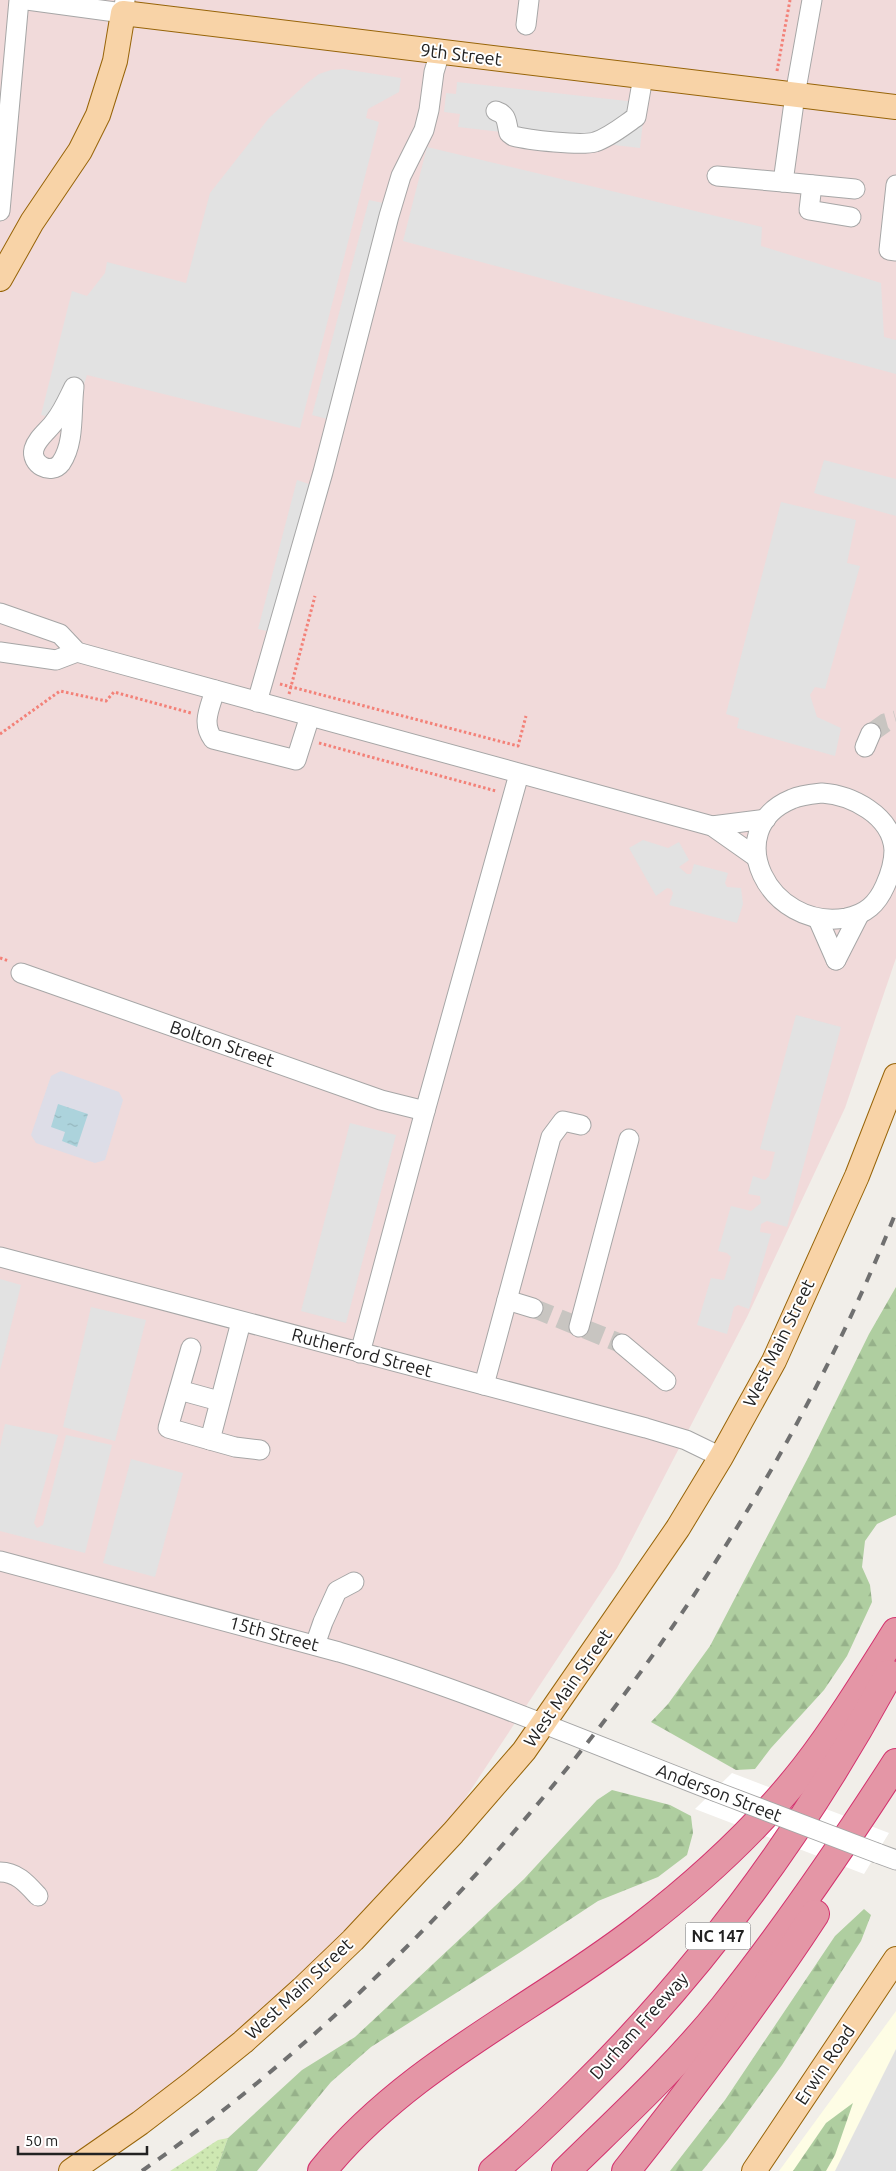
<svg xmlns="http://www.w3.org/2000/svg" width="896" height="2171" font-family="Ubuntu,sans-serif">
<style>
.commercial{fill:#f1dada}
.education{fill:#fefde5}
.grass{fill:url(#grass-dots)}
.forest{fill:url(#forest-firs)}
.parking{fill:#e2e2e2}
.plaza{fill:#dddde7}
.water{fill:url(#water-ripples)}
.pier{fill:#fff}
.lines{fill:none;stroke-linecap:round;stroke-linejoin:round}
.minor-tunnel{stroke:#c8c5c1;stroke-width:19;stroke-dasharray:19 9;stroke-linecap:butt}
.minor-casing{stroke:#a6a6a6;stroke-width:21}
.major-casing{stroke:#976408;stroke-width:26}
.highway-casing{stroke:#d3326e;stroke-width:30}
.path{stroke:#f38178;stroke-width:3;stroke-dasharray:2.5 2.5;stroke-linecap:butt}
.minor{stroke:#fff;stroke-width:19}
.major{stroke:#f8d3a7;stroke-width:24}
.highway{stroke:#e496a6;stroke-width:28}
.rail{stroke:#707070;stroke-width:4;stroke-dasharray:10 10;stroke-linecap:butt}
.minor-bridge-casing{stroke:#a6a6a6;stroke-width:21;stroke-linecap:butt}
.minor-bridge{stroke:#fff;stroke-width:19}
.labels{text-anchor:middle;stroke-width:4;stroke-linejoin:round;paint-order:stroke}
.shield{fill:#fff;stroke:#646464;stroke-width:1}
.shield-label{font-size:16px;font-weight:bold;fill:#222}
.street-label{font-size:18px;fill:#222;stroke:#fff}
</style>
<defs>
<pattern id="grass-dots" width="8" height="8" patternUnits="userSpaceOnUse" patternTransform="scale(1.25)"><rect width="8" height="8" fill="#cee8b2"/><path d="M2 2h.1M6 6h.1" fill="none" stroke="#b1c799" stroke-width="1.8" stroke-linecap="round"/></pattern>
<pattern id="forest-firs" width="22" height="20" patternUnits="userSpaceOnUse" patternTransform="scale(1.25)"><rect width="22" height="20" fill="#afcea0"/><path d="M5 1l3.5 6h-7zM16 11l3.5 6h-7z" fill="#96b18a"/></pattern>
<pattern id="water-ripples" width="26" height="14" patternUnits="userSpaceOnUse" patternTransform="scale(1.25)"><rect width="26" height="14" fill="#acd3dc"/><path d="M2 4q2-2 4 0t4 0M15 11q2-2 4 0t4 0" fill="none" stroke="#94b5bc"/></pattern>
</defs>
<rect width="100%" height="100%" fill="#f1eee9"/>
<!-- commercial -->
<path class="commercial" d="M0,0H896V958L845,1108L747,1317L617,1568L422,1864L193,2079L62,2171H0Z"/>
<!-- education -->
<path class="education" d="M896,2011V2171H779Z"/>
<!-- grass -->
<path class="grass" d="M228,2138L216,2171H170L218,2140Z"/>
<!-- forest -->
<g class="forest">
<path d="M896,1287V1515L877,1524L865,1541L862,1567L870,1585L872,1602L847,1656L824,1690L771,1748L755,1769L736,1770L651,1722L668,1704L710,1646L808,1458L869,1334Z"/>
<path d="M612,1790L670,1805L691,1816L693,1833L687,1855L658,1877L598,1901L519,1953L371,2047L331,2082L257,2171H216L228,2138L302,2070L355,2037L524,1879L597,1800Z"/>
<path d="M864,1909L871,1915L861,1941L782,2065L728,2139L702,2171H670L725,2100L835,1936Z"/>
<path d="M853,2103L835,2155L826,2171H793L826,2123Z"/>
</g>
<!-- parking -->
<g class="parking">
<path d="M343,69L401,78L399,92L368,109L366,118L379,122L300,428L87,375L72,421L41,415L72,291L87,296L105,273L107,262L186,283L210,193L269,118L307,83L319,74L331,70Z"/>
<path d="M457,82L645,103L640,148L458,127L460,114L444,112L446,93L456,94Z"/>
<path d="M427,147L762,227L761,246L881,283L884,337L896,340V374L403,241Z"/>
<path d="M369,200L383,203L327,419L312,415Z"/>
<path d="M824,460L896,479V516L814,493Z"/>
<path d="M297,480L309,484L271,632L258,629Z"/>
<path d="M781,502L856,520L847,563L860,566L825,689L815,687L810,695L817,717L841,728L835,756L737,728L739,718L726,714Z"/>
<path d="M643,840L668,848L679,842L689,860L679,867L687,874H691L694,864L728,873L725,883L727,887L741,888L743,904L737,923L669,905L673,893L671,889L667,888L656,896L629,848Z"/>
<path d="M796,1015L841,1027L787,1227L767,1221L761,1224L760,1232L771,1234L749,1309L738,1305L734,1307L727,1334L697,1325L711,1278L724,1280L731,1257L727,1253L718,1251L731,1206L751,1211L761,1203L760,1196L748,1194L753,1176L765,1180L769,1176L775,1152L760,1149Z"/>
<path d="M350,1123L396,1135L346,1323L301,1311Z"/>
<path d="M0,1279L21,1285L0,1370Z"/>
<path d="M91,1307L146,1320L115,1441L63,1427Z"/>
<path d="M5,1424L58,1435L34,1523L37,1528L43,1525L66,1435L112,1445L85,1553L0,1531V1447Z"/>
<path d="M131,1459L183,1473L155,1577L103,1563Z"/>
<path d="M896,2049V2171H835Z"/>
</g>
<!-- plaza -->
<path class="plaza" d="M61,1071L119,1092L123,1100L105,1160L95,1163L36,1143L31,1135L51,1076Z"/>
<!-- water -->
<path class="water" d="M58,1104L88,1114L77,1147L62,1141L65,1132L51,1127Z"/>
<!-- pier -->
<path class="pier" d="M732,1773L889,1833L864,1874L695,1809Z"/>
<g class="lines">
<!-- minor-tunnel -->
<g class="minor-tunnel">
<path d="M871,733L885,723L896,720"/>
<path d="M533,1308L622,1344"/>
</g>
<defs>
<g id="minor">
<path d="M27,0L123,13L125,0"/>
<path d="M812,0L795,95L783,182L855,189"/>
<path d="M526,25L529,0"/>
<path d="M496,111C508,115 506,122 509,133L513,136C528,140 581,146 595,142C610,137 623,126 636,117L643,77"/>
<path d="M717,176L783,182"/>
<path d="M812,185L809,210L851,217"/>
<path d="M896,185L889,250L896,251"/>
<path d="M0,211L19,0"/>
<path d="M74,387C71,411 75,443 61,463C51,476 30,464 34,449C37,438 49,430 55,421C63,411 68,399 74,387Z"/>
<path d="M0,613L60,634L77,652L84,654L712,826L756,857"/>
<path d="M0,652L56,660L77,652"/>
<path d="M215,690C210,708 201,723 213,739L296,760L310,716"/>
<path d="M257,702L323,472L389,216L401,176L424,130L429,110L434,72L440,52"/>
<path d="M865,747L871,733"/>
<path d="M822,793C851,795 892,815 894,850C894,862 890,875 885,886C877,904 866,914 846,918C768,931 719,829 792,799C801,795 813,794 822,793Z"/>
<path d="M712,826L766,819"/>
<path d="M818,919L836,960"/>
<path d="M836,960L859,915"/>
<path d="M21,973L381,1100L425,1111"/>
<path d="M0,1257L646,1428L686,1440L721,1457"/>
<path d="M507,1300L533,1308"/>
<path d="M579,1327L629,1139"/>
<path d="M622,1344L666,1381"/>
<path d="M191,1348L168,1428L210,1440L241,1322"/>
<path d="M360,1353L425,1111L519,774"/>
<path d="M484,1385L551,1137L563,1121L581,1125"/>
<path d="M179,1390L219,1401"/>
<path d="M210,1440L235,1447L260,1450"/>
<path d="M0,1561L339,1652C467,1690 590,1743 714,1791"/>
<path d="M315,1645L323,1622L337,1591L354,1582"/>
<path d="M877,1853L896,1860"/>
<path d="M0,1872C17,1872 27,1884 38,1896"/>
</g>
<g id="major">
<path d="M0,279L32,222L80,151L98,115L115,61L123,13L896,107"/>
<path d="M71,2171L140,2123L191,2084L243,2042L302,1989L353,1940L453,1833L524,1751L678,1528L721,1457L774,1361L857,1176L896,1076"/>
<path d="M754,2171L896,1959"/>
</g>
<g id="highway">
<path d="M322,2171C407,2066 533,2010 638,1929C699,1882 758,1828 805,1768C838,1725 867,1678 896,1632"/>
<path d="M493,2171C523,2146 551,2119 579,2091C704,1968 806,1828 889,1674"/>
<path d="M566,2171C620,2118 676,2067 724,2007C786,1929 842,1847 896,1763"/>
<path d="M626,2171C692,2088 757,2003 815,1914"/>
</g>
</defs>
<!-- minor casing -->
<use href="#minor" class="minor-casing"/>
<!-- major casing -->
<use href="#major" class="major-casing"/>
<!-- highway casing -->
<use href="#highway" class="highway-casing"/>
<!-- path -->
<g class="path">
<path d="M777,71L790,0"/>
<path d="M280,684L518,746L526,716"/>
<path d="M289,694L315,596"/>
<path d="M0,734L60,691L106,701L114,692L191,713"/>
<path d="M319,743L496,791"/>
<path d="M0,958L9,961"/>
</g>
<!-- minor -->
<use href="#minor" class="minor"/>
<!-- major -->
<use href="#major" class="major"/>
<!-- highway -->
<use href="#highway" class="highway"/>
<!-- rail -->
<path class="rail" d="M142,2171C470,1939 747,1585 896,1212"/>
<defs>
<path id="minor-bridge" d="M714,1791L877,1853"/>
</defs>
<!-- minor-bridge casing -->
<use href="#minor-bridge" class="minor-bridge-casing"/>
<!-- minor-bridge -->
<use href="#minor-bridge" class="minor-bridge"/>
</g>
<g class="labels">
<!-- shield labels -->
<rect class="shield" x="685.5" y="1922.5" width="65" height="27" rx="4"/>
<g class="shield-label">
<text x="718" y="1942">NC 147</text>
</g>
<!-- street labels -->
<g class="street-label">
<text transform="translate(461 55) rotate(7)" y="6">9th Street</text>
<text transform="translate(222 1044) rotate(19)" y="6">Bolton Street</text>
<text transform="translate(779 1343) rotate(-64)" y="6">West Main Street</text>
<text transform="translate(362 1353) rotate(15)" y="6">Rutherford Street</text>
<text transform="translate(274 1634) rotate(15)" y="6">15th Street</text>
<text transform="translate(568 1688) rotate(-55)" y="6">West Main Street</text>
<text transform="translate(719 1793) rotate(21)" y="6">Anderson Street</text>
<text transform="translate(299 1989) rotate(-43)" y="6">West Main Street</text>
<text transform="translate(639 2026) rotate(-48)" y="6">Durham Freeway</text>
<text transform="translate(825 2065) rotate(-56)" y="6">Erwin Road</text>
</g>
</g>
<!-- scale -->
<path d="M18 2146v8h129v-8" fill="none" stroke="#222222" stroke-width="2.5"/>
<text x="25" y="2146" font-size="15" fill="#222222" stroke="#ffffff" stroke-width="4" paint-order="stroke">50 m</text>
</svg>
